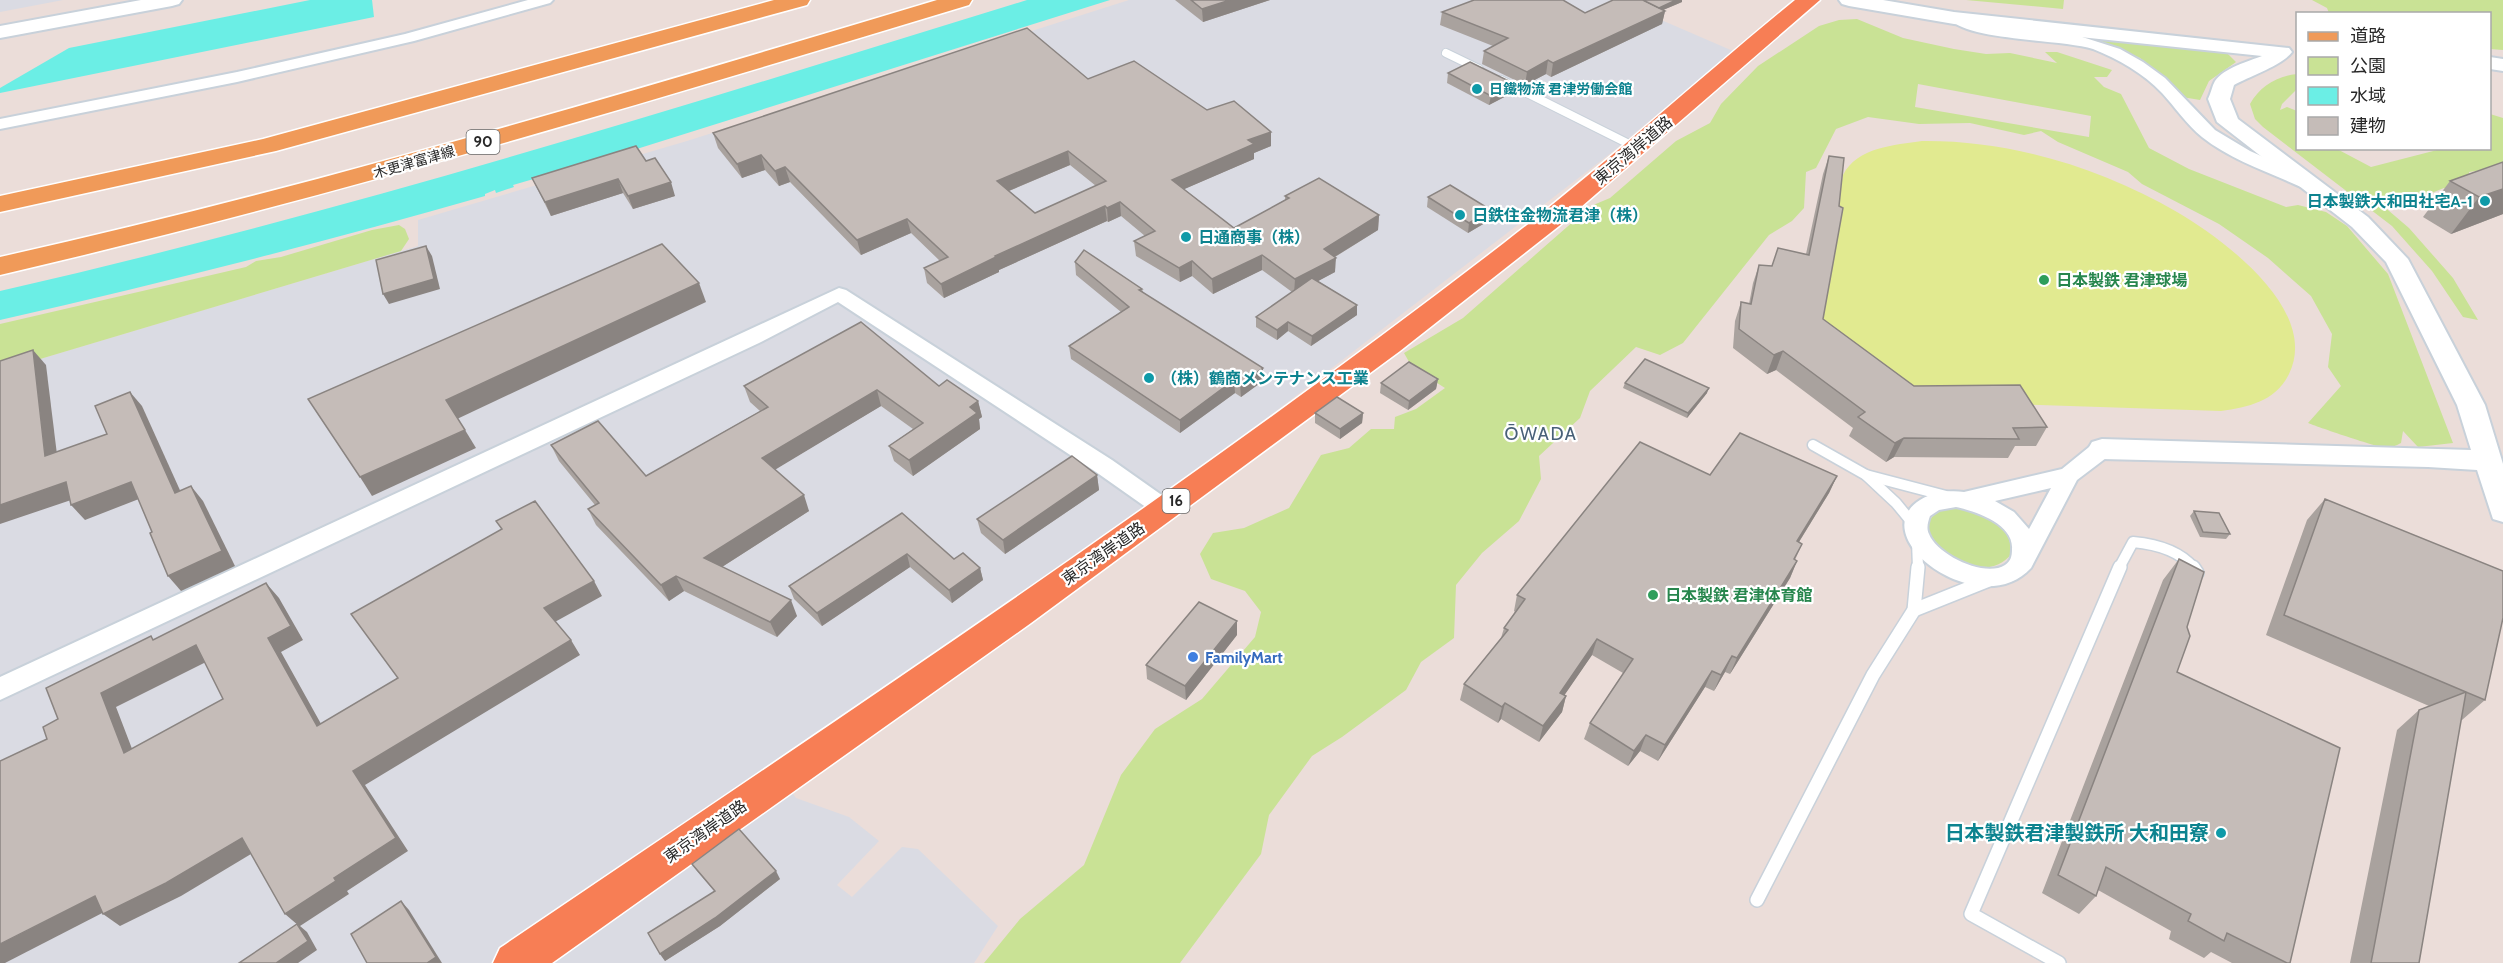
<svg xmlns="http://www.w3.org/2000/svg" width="2503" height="963" font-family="Cabin,'Noto Sans JP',sans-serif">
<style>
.industrial{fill:#dadbe3}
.green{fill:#c9e295;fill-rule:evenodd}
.pitch{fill:#e1ea90}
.water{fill:#6beee5}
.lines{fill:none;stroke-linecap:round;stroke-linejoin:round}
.service-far2-casing{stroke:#c8d1da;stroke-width:10}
.service-far1-casing{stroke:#c8d1da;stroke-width:13}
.service-casing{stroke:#c8d1da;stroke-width:16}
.minor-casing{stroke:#c8d1da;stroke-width:4}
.tertiary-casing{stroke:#c8d1da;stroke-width:4}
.primary-casing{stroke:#fff;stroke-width:3}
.trunk-casing{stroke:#fff;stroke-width:3}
.service-far2{stroke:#fff;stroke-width:8}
.service-far1{stroke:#fff;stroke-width:10}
.service{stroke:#fff;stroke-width:13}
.minor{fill:#fff;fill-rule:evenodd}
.tertiary{fill:#fff;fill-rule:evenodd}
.primary{fill:#f09a59;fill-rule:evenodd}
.trunk{fill:#f77e55;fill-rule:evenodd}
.wall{fill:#a9a29e;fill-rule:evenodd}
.shaded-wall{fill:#8a8481}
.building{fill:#c5bcb8;stroke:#8a8481;stroke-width:1.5;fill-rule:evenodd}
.culture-dot{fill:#0f9aa8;stroke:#fff;stroke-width:2}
.leisure-dot{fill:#2e9e5b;stroke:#fff;stroke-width:2}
.shop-dot{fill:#3f7fe0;stroke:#fff;stroke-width:2}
.labels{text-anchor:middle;stroke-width:4.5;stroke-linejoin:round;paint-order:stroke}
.far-culture-label{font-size:14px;font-weight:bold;fill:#0d838f;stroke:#fff;text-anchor:start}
.far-street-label{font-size:14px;fill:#282828;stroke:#fff}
.shield{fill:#fff;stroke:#686868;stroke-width:1.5}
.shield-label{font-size:15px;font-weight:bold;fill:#282828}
.street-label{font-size:16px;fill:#282828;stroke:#fff}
.culture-label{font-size:16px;font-weight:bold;fill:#0d838f;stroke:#fff;text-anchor:start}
.leisure-label{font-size:16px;font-weight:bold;fill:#27864d;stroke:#fff;text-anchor:start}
.shop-label{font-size:16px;font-weight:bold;fill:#366cbe;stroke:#fff;text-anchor:start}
.neighbourhood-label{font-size:18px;letter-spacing:1.5px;fill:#496178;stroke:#fff}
.near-culture-label{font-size:20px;font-weight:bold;fill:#0d838f;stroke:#fff;text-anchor:end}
</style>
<rect width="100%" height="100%" fill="#ebddd9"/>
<!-- industrial -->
<g class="industrial">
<path d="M0,0H63L0,12Z"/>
<path d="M1129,0H1615L1733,51L1616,149L1210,462L773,767L796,798L849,817L879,841L837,885L852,897L902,847L918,849L998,926L974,963H0V371L418,246V220L687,141Z"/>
</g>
<!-- green -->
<g class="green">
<path d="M1966,0H2064L2063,9Z"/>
<path d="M2312,0H2503V50L2490,49V14L2329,13L2327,8Z"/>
<path d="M1857,19L1903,38L1954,49L1986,54L2010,53L2057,63L2045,52H2057L2112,70L2107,77H2094L2104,87L2121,94L2149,148L2189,169L2286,207L2298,205L2326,212L2347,226L2388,274L2453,443L2418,447L2403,431L2401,443C2397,445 2391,448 2387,448C2382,449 2315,426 2308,423L2341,386L2328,367L2332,334L2311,296L2268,258L2219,224L2142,184L2128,172L2058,142L2041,131L2024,135L1970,123L1919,124L1868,117L1836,129L1816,168L1806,172L1804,208L1792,221L1769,235L1683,343L1660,355L1636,347L1590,391L1580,418L1539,456L1541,479L1519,521L1482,553L1456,585L1454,638L1421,662L1406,690L1342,737L1312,756L1269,815L1261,854L1180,963H984L1020,919L1084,865L1121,775L1155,729L1202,699L1255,637L1261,612L1245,591L1211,579L1200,554L1213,533L1244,528L1289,508L1321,455L1349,448L1371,429H1394L1395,417L1416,409L1445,388L1412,367L1404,353L1463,318L1591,206L1610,198L1676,141L1710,123L1721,104L1758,66L1819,26L1839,20ZM1918,84L2091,116L2089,137L1915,107Z"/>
<path d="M2094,38L2226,52L2236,62L2209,81L2200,100L2182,97L2140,58Z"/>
<path d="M2297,74V89L2282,104L2280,110L2287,107L2297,111L2298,148L2337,149L2371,167L2441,149L2490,148V114L2503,118V167L2469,172L2468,185L2457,189L2444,188L2399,206H2389L2368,193L2409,228L2453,278L2478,320L2463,317L2432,271L2392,226L2263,127L2255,119L2250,104C2260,86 2277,76 2297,74Z"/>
<path d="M399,225L405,229L409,239L401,251L0,371V324L246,267L256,261L281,257L372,230Z"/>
<path d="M1951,508C1980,509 2010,520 2012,553C1980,596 1902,533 1938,512C1941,510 1947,509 1951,508Z"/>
</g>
<!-- pitch -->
<path class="pitch" d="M1922,141C2011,140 2101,168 2177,212C2225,240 2320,311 2289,374C2276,401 2249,407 2221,411L2009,404H1905L1816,338L1843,175C1857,147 1895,145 1922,141Z"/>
<!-- water -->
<g class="water">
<path d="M310,0H372L374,17L0,93V88L69,48Z"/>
<path d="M1027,0H1110L538,180L537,178L513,185L514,187L496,193L495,190L485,194V196C325,242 163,283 0,320V291C347,212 687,105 1027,0Z"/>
</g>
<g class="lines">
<defs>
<g id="service-far2">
<path d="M1446,53L1479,69"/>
<path d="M1501,80L1637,148"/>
</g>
<g id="service-far1">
<path d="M1813,445L1866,475L1896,503L1915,526"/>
<path d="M1866,475L1950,497"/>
<path d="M1917,541L1918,568"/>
<path d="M2119,568L2133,542C2155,544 2179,550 2194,568"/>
</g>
<g id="service">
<path d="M2193,567L2197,573"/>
<path d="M1914,610L1989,580"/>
<path d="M1757,900L1873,675L1914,610L1918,567"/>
<path d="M2059,963L1971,914L2120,567"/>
</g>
<g id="minor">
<path d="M528,0H553L550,3L414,41L237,82L0,129V119L237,72L405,34Z"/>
<path d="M1958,14L1996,26L2076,35L2120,49L2143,62L2165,78L2215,130L2250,151L2313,179L2316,183L2313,187H2301C2268,172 2231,160 2202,137C2187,125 2175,107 2162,93C2143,73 2118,59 2093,49C2062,39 1968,41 1950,19Z"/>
<path d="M839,288L846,290L1112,460L1173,503L1176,509L1173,515L1165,518L1157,515L1096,472L838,302L759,343L0,700V677Z"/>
<path d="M2102,441L2110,443L2113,449L2110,455L2077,480L2031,568C1980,624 1862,537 1920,500C1933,492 1950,490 1964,492L2062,469L2094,443ZM2051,488L2029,529L2014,512L1995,501ZM1956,507C1975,511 2014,524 2012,549C2012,556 2011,561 2005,565C1985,578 1937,555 1929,534C1926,528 1928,522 1930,516L1939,510Z"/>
</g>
<g id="tertiary">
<path d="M141,0H182L179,4L172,6L0,38V26Z"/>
<path d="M1839,0H1883L1954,12L2289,48L2292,52C2283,65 2250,76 2234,85L2230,99L2238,119L2368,217L2408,259L2485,405L2503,464V522L2493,519L2477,470L2428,467L2102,459L2092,456L2088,449L2092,442L2102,439L2471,450L2457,405L2386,262L2352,227L2217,122L2208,99C2211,93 2212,86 2215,81C2224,68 2249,61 2262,56L1954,24L1849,6L1842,4Z"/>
<path d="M2490,57L2503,59V71L2490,69Z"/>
</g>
<g id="primary">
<path d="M774,0H810L807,5L276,151L0,212V196L263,139Z"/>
<path d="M937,0H972L969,5C648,102 327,199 0,275V257C317,186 626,93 937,0Z"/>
</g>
<path id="trunk" d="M1795,0H1820L1559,226L1400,351L1031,623L552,963H493L500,948C838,719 1180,493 1504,243C1604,166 1697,80 1795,0Z"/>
</defs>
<!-- service-far2 casing -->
<use href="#service-far2" class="service-far2-casing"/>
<!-- service-far1 casing -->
<use href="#service-far1" class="service-far1-casing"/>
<!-- service casing -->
<use href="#service" class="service-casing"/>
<!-- minor casing -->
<use href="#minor" class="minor-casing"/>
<!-- tertiary casing -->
<use href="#tertiary" class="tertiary-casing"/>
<!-- primary casing -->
<use href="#primary" class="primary-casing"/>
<!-- trunk casing -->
<use href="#trunk" class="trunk-casing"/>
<!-- service-far2 -->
<use href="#service-far2" class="service-far2"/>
<!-- service-far1 -->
<use href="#service-far1" class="service-far1"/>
<!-- service -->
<use href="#service" class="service"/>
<!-- minor -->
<use href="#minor" class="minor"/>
<!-- tertiary -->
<use href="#tertiary" class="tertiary"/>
<!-- primary -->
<use href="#primary" class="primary"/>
<!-- trunk -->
<use href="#trunk" class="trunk"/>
</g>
<!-- wall -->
<g class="wall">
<path d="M1175,0H1270L1203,22Z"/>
<path d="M1682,2L1663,10L1665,11L1662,24L1551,77L1546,74L1525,85L1482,64L1484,51L1493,46L1440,25L1442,12L1585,13Z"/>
<path d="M1448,73L1513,83L1512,93L1489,105L1447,83Z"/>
<path d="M1088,79L1207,110L1271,146L1254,153V159L1184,189L1234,228L1285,200V196L1379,215L1378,230L1335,257V272L1318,281L1357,305V315L1311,346L1288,331L1277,340L1256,327V317L1292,292L1262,270L1213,294L1192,276L1180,282L1136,256L1134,241L1145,236L1121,216L1108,222L1107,221L999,270V272L944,298L927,283L924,268L940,261L911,233L861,255L790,182L779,186L765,170L742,178L718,148L713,133ZM1070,165L1096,186L1035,213L1009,191Z"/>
<path d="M1829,156L1823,319L1914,386L2047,427L2036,446H2015L2008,458L1894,457L1886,462L1849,436L1853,428L1776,370L1767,374L1733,348L1735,321L1741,302L1749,304L1753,283L1759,265L1772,266L1806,254L1823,174Z"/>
<path d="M646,161L675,196L633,209L623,193L551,216L532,178Z"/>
<path d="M2503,162V214L2451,234L2423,217L2450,181Z"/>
<path d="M1428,197L1491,210L1490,220L1468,233L1427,207Z"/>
<path d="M1075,262L1142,289L1143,292L1263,381L1241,397L1235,393L1180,433L1071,359L1069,346L1121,312L1076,275Z"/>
<path d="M1438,379L1436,389L1408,410L1380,393L1381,383Z"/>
<path d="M1625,383L1707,393L1687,418L1623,388Z"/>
<path d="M744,386H939L978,401L982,417L979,419L980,429L913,476L894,461L889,446L913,429L881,406L775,469L809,511L722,567L797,616L777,637L684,591L669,601L596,525L588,509L595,505L559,461L551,445L646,476L760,411L750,402Z"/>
<path d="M1315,413H1363L1362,423L1340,439L1315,423Z"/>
<path d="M1097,475L1099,490L1005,554L981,533L977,519Z"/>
<path d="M1710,475L1837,476L1829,493L1799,542L1802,544L1795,560L1797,561L1790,578L1730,674L1725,672L1714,691L1705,687L1658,761L1640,751L1628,766L1584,739L1590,723L1623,673L1592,655L1564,695L1566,696L1562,712L1539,742L1501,719L1498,723L1460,700L1464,684L1501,638L1504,628L1515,612L1514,611L1517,595Z"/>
<path d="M2325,499L2485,700L2462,720H2461L2419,963H2350L2397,730L2419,710L2429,706L2266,635L2307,520Z"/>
<path d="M2194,511L2230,534L2226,539L2200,537L2190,516Z"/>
<path d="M902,513L954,559L980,568L983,580L952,603L910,567L822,626L794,599L789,586Z"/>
<path d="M2179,559L2187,627L2177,672L2287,963H2232L2211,952L2204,958L2169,939L2171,931L2098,890L2096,896L2079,914L2042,893L2163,580Z"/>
<path d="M1237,635L1186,700L1147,679L1146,665Z"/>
<path d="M692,864L780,879L720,926L665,961L660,954L714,891L697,871Z"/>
</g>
<!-- shaded-wall -->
<g class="shaded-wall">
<path d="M1230,0H1270L1203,22L1202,9Z"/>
<path d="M1676,0H1682V2L1656,13L1657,8Z"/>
<path d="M1665,11L1662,24L1551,77L1553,63Z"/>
<path d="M1548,60L1546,74L1525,85L1527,72Z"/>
<path d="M1513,83L1512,93L1489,105L1491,96Z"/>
<path d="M1271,132V146L1254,153V159L1173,194L1172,180L1248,140Z"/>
<path d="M1068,151L1070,165L999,195L997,181Z"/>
<path d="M761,155L765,170L742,178L737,164Z"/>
<path d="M785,167L790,182L779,186L775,171Z"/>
<path d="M618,179L623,193L551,216L545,202Z"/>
<path d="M671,182L675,196L633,209L628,196Z"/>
<path d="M2503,189V214L2451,234L2479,197Z"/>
<path d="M1120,202L1121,216L1108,222L1107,208Z"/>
<path d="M1105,206L1107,221L999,270V272L944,298L941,284L995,256Z"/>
<path d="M1491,210L1490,220L1468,233L1469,223Z"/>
<path d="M1379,215L1378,230L1323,264L1324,249Z"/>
<path d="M907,219L911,233L861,255L857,240Z"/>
<path d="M426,246L432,256L440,289L389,304L383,294Z"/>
<path d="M1262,255V270L1213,294L1212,279Z"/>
<path d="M1336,258L1335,272L1294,294L1295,279Z"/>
<path d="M1192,261V276L1180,282L1179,268Z"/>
<path d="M699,283L706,302L457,419L446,400Z"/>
<path d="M1357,305V315L1311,346L1312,336Z"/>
<path d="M1288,322V331L1277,340V330Z"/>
<path d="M33,350L46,365L59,471L45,456Z"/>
<path d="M1783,351L1776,370L1767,374L1774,355Z"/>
<path d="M1263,368V381L1241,397L1240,384Z"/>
<path d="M1438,379L1436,389L1408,410L1409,401Z"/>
<path d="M1234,380L1235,393L1180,433V420Z"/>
<path d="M1709,388L1707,393L1687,418L1688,413Z"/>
<path d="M877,390L881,406L768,474L762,458Z"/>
<path d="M130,392L142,406L188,508L175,493Z"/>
<path d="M978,401L982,417L979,419L980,429L913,476L909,460L970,407Z"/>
<path d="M1363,413L1362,423L1340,439V429Z"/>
<path d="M465,430L476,448L372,496L360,477Z"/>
<path d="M1904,438L1894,457L1886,462L1895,443Z"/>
<path d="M1097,475L1099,490L1005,554L1003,540Z"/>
<path d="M1837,476L1829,493L1789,558L1797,541Z"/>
<path d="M66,482L80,497L0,524V505Z"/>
<path d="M131,482L144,497L85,520L71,505Z"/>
<path d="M191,486L203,501L235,566L181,591L168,576Z"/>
<path d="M804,495L809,511L711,574L704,558Z"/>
<path d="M907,554L910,567L822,626L817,613Z"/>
<path d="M1797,561L1790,578L1730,674L1737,658Z"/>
<path d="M980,568L983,580L952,603L949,590Z"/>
<path d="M676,576L684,591L669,601L661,585Z"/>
<path d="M594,581L602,596L553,623L544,608Z"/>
<path d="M266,583L279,598L303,640L281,652L330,740L317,726L268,638Z"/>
<path d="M791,600L797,616L777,637L770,622Z"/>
<path d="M1237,621V635L1186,700L1185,686Z"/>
<path d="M1597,639L1592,655L1555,709L1560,693Z"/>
<path d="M571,640L580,655L365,785L408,851L347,891L349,894L300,926L307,932L317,950L298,963H276L299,926L285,914L334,878L353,771Z"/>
<path d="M196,645L210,660L116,707L139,767L124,753L101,693Z"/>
<path d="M1732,656L1725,672L1714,691L1721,675Z"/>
<path d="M1712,671L1705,687L1658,761L1665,745Z"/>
<path d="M1566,696L1562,712L1539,742L1543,726Z"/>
<path d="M1505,703L1501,719L1498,723L1502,707Z"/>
<path d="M1646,735L1640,751L1628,766L1634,751Z"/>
<path d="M242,838L256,851L181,896L120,926L103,914Z"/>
<path d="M776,871L780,879L720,926L665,961L660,954Z"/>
<path d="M95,896L112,908L5,963H0V944Z"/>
<path d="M401,901L409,910L442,963H427Z"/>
</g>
<!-- building -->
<g class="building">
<path d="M1191,0H1230L1202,9Z"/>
<path d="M1474,0H1563L1585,13L1613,0H1643L1665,11L1553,63L1548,60L1527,72L1484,51L1508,38L1442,12Z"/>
<path d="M1643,0H1676L1659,8Z"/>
<path d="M1027,28L1088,79L1134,61L1207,110L1234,101L1271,132L1248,140L1254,144L1172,180L1234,228L1289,198L1285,196L1319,178L1379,215L1324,249L1336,258L1295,279L1262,255L1212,279L1192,261L1179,268L1134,241L1155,231L1120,202L1107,208L1105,206L995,256L996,257L941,284L924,268L948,257L907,219L857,240L785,167L775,171L761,155L737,164L713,133ZM1068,151L1106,181L1035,213L997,181Z"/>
<path d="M1470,62L1513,83L1491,96L1448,73Z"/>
<path d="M636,146L646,161L655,158L671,182L628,196L618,179L545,202L532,178Z"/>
<path d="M1829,156L1844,158L1839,206L1843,208L1823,319L1914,386L2020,385L2047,427L2013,428L2019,439L1904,438L1895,443L1858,417L1865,412L1783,351L1774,355L1739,329L1741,302L1751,304L1759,265L1772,266L1778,248L1809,255Z"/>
<path d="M2503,162V189L2479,197L2450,181Z"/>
<path d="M1450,185L1491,210L1469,223L1428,197Z"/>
<path d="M662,244L699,283L446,400L465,430L360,477L308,399Z"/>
<path d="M426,246L434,279L383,294L376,260Z"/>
<path d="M1084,250L1142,289L1139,290L1263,368L1240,384L1234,380L1180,420L1069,346L1129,307L1075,262Z"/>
<path d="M1312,278L1357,305L1312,336L1288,322L1277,330L1256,317Z"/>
<path d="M861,322L939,386L947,380L978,401L970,407L977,413L909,460L889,446L923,423L877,390L762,458L804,495L704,558L791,600L770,622L676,576L661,585L588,509L599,503L551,445L598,421L646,476L768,407L744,386Z"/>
<path d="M33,350L45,456L107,434L95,406L130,392L175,493L191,486L222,551L168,576L150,533L152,532L131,482L71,505L66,482L0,505V361Z"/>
<path d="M1645,359L1709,388L1688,413L1625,383Z"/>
<path d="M1409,362L1438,379L1409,401L1381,383Z"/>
<path d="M1337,397L1363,413L1340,429L1315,413Z"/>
<path d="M1740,433L1837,476L1797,541L1802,544L1794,559L1797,561L1737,658L1732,656L1721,675L1712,671L1665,745L1646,735L1634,751L1590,723L1633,659L1597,639L1560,693L1566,696L1543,726L1505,703L1502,707L1464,684L1508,630L1504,628L1525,599L1517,595L1640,442L1710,475Z"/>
<path d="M1072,456L1097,475L1003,540L977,519Z"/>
<path d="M2325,499L2503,571V618L2485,700L2466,692L2419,963H2371L2419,710L2466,692L2284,615Z"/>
<path d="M535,501L594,581L544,608L571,640L353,771L396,838L334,878L336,881L285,914L242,838L166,883L103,914L95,896L0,944V761L47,739L43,727L58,719L46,688L151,636L153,640L266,583L291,626L268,638L317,726L398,678L351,614L502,529L496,521ZM196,645L223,699L124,753L101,693Z"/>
<path d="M2194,511L2219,513L2230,534L2203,532Z"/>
<path d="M902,513L954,559L963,553L980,568L949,590L907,554L817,613L789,586Z"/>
<path d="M2179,559L2204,572L2187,627L2190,636L2177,672L2340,748L2290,963H2287L2227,933L2224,941L2188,921L2191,914L2106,867L2096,896L2058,875Z"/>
<path d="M1199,602L1237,621L1185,686L1146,665Z"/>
<path d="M739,829L776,871L715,918L660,954L648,933L715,891L692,864Z"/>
<path d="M401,901L436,957L427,963H367L351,934Z"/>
<path d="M297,924L308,941L276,963H239Z"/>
</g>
<!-- markers -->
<g class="culture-dot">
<circle cx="1477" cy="89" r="6"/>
<circle cx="2485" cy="201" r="6"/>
<circle cx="1460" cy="215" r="6"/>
<circle cx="1186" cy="237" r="6"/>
<circle cx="1149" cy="378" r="6"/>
<circle cx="2221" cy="833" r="6"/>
</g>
<g class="leisure-dot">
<circle cx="2044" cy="280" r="6"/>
<circle cx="1653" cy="595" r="6"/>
</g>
<circle class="shop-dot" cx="1193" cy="657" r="6"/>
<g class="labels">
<!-- far-culture labels -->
<g class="far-culture-label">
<text x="1489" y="94">日鐵物流 君津労働会館</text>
</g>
<!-- far-street labels -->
<g class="far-street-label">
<text transform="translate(414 162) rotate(-16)" y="5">木更津富津線</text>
</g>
<!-- shield labels -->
<g class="shield">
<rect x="466.5" y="130" width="33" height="24" rx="4.5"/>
<rect x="1162.5" y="489" width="27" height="24" rx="4.5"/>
</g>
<g class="shield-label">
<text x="483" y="147">90</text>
<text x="1176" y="506">16</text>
</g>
<!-- street labels -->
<g class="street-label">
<text transform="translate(1633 150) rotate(-40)" y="6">東京湾岸道路</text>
<text transform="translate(1103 553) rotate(-35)" y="6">東京湾岸道路</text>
<text transform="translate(705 831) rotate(-35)" y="6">東京湾岸道路</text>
</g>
<!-- culture labels -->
<g class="culture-label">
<text x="2473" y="207" text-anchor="end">日本製鉄大和田社宅A-1</text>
<text x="1472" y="221">日鉄住金物流君津（株）</text>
<text x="1198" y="243">日通商事（株）</text>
<text x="1161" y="384">（株）鶴商メンテナンス工業</text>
</g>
<!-- leisure labels -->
<g class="leisure-label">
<text x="2056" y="286">日本製鉄 君津球場</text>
<text x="1665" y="601">日本製鉄 君津体育館</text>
</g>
<!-- shop labels -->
<g class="shop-label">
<text x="1205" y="663">FamilyMart</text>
</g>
<!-- neighbourhood labels -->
<g class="neighbourhood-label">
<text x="1541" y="440">ŌWADA</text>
</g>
<!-- near-culture labels -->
<g class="near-culture-label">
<text x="2209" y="840">日本製鉄君津製鉄所 大和田寮</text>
</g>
</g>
<!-- legend -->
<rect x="2296" y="12" width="195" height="138" fill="#ffffff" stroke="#a9a9a9" stroke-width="1.5"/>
<rect x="2308" y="32" width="30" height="9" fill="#f09a59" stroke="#a9a9a9" stroke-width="1.5"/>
<text x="2350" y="42" font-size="18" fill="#282828">道路</text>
<rect x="2308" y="57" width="30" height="18" fill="#c9e295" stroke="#a9a9a9" stroke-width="1.5"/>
<text x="2350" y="72" font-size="18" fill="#282828">公園</text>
<rect x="2308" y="87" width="30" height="18" fill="#6beee5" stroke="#a9a9a9" stroke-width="1.5"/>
<text x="2350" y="102" font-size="18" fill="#282828">水域</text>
<rect x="2308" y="117" width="30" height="18" fill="#c5bcb8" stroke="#a9a9a9" stroke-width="1.5"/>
<text x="2350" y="132" font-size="18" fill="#282828">建物</text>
</svg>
